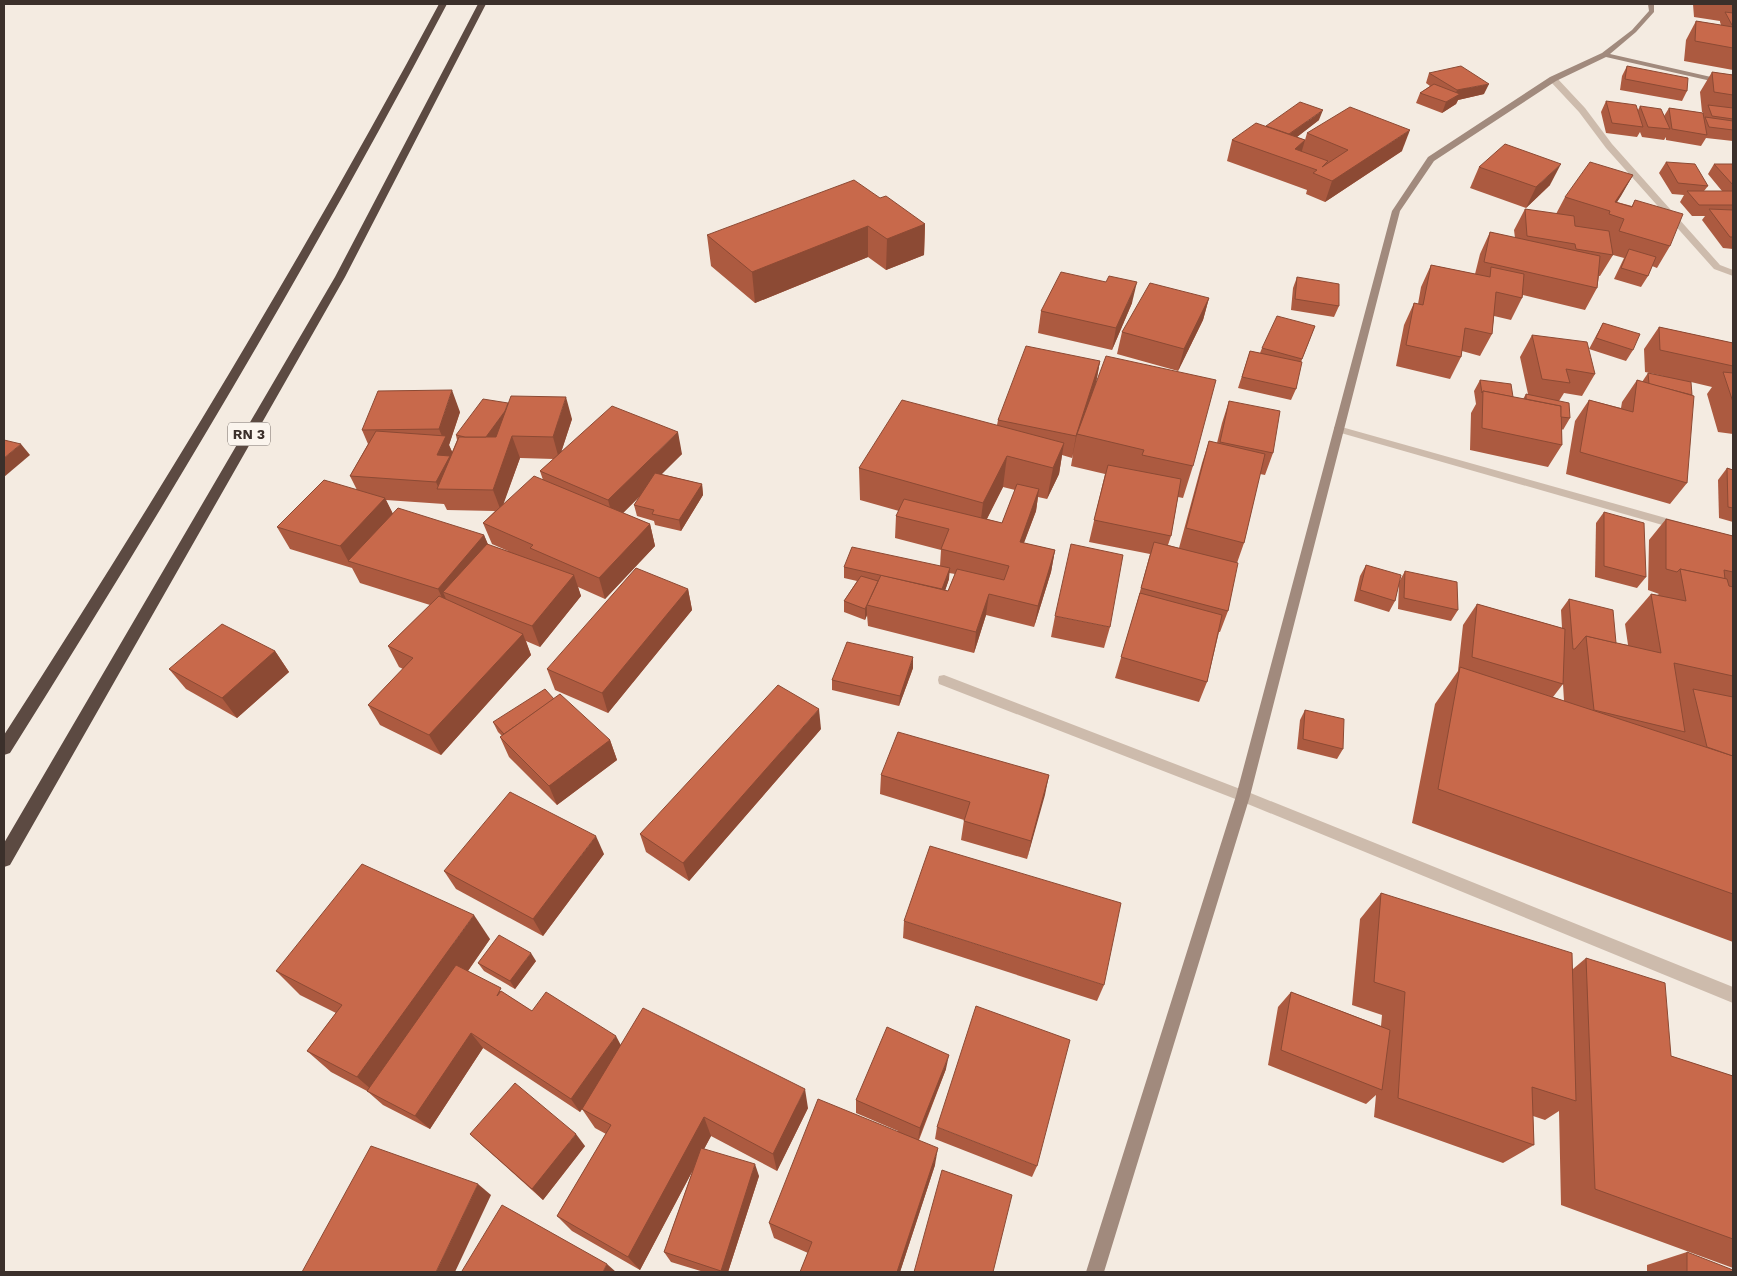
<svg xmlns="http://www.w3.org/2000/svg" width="1737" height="1276" font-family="'Work Sans',sans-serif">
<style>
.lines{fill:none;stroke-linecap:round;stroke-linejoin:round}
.street{fill:#cdbbac;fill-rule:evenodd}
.secondary{fill:#a18a7d;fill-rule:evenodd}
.highway{fill:#5c4a42;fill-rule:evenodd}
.wall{fill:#ac5a40;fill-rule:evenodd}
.shaded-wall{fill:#8c4a34}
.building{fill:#c8694b;stroke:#8c4a34}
.labels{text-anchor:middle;stroke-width:4;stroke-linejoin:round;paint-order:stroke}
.shield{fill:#fbf5ee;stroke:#756b66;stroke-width:1}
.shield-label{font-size:14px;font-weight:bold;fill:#3b302b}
</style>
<rect width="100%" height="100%" fill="#f4ebe1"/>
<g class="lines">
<!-- street -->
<g class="street">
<path d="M1550,77H1556L1585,108L1612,144L1720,265L1733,270V276L1714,269L1606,148L1579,112L1550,81Z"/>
<path d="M1338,426L1680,522L1686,526L1680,530L1334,431V427Z"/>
<path d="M944,675L1248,792L1733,987V1003L1238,800L939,684L938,680L939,676Z"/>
</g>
<!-- secondary -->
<path class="secondary" d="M1648,4H1654V12L1636,32L1610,54L1733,82V86L1606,57L1556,81L1434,161L1400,211L1250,796L1104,1272H1086L1236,796L1392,211L1428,157L1550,77L1602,53L1632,30L1649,11Z"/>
<!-- highway -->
<g class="highway">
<path d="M439,4H447C312,260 164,508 10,753L4,755V735C158,496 305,254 439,4Z"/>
<path d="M478,4H486L345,277L10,865L4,867V843L335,277Z"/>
</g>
</g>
<!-- wall -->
<g class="wall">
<path d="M1693,4H1733V70L1684,61L1686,40L1696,21L1721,25L1720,22V21L1694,17Z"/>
<path d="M1627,66L1687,91L1682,101L1620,90L1622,76Z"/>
<path d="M1712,72L1733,75V141L1706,138L1701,146L1666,140V137L1664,140L1642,137L1640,132L1637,137L1606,133L1601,112L1606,101L1638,110L1640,106L1664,116L1669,108L1703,113V112H1702L1700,92Z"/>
<path d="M1429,73L1484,94L1458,100L1456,104L1442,113L1416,103L1420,93L1430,86L1426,83Z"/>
<path d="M1319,120L1297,137L1305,140L1307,133L1402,151L1325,202L1306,194L1307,190L1227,161L1232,140L1266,126Z"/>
<path d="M1666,162L1708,186L1704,191H1722L1708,174L1714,164H1733V249L1723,248L1702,220L1705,216H1692L1680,202L1684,195L1672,194L1659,173Z"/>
<path d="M1479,167L1550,185L1526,208L1470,188Z"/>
<path d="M1633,175L1617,202L1632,206L1635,200L1670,246L1657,268L1652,266L1648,276L1641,287L1614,279L1624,258L1613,255L1600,276H1599L1597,288L1585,310L1523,295L1522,298L1511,320L1494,316L1492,334L1480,356L1462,351L1461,357L1450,379L1396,366L1404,325L1414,303L1418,304L1421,287L1431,265L1475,274L1480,254L1490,232L1515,238L1514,230L1525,209L1556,214L1565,197Z"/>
<path d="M880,198L925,224L924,255L886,270L868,257L755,303L711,266L707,235Z"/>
<path d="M1297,277L1339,306L1334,317L1291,310L1293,288Z"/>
<path d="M1209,298L1203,320L1178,371L1117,354L1122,332Z"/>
<path d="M1132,303L1112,350L1038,333L1041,311Z"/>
<path d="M1603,323L1633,350L1626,361L1589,349L1597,334Z"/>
<path d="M1315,326L1301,362L1296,389L1291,400L1238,388L1250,351L1260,353L1262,348Z"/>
<path d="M1659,327L1733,343V434L1718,432L1707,394L1712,387L1691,382L1687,483L1670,504L1566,474L1575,421L1589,400L1621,408L1622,402L1637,380L1642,382L1648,373L1668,377L1645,372L1644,349Z"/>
<path d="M1532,335L1595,374L1582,396L1564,393L1559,401L1570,418L1563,430L1562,429V445L1548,467L1470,450L1471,413L1476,404L1474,391L1480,380L1513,397L1523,399L1526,394H1528L1520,357Z"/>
<path d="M1100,361L1096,383L1092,395L1193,466L1183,498L1178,497L1171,536L1168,545L1179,548L1202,463L1209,441L1217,443L1222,423L1229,401L1273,453L1265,475L1260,474L1244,543L1237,563L1228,611L1220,632H1219L1207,682L1199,702L1115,678L1135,610L1150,554L1089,542L1105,474L1071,466L1073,454L1072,458L1062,455L1059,474L1047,499L1038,497L1036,511L1024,543L1055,550L1051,572L1034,627L986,615L974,653L868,626L867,615L865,620L844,612V601L857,581L844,578V567L940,566L941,550L895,538L896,516L899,511L860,500L859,468L997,425L998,420ZM1003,487L1015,490L1002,523L987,519ZM949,573L955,574L948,591L945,590L949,579Z"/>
<path d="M460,412L449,445L452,452L457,440L456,435L572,419L561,452L682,454L661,474L702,484L703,495L681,531L655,525L654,521L637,516L634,505L641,495L623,513L650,524L655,546L605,599L578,587L581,596L540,647L526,641L531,655L441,755L380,725L368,705L403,669L399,667L388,646L430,605L360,583L352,568L290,549L277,527L357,490L350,476L368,444L362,430ZM520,458L554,459L540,471L543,480L503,504ZM386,500L444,504L447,510L495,511L483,523L492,544L508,551L488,545L484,535L393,514Z"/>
<path d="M1727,468L1733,470V522L1719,518L1718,480Z"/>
<path d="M1604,512L1646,577L1637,588L1595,577L1596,523Z"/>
<path d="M1666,519L1733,536V942L1412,823L1435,704L1458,671L1463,625L1477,604L1562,628L1561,610L1569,599L1616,643L1628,645L1625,624L1651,594L1657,595L1659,594L1648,590L1649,540ZM1563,684L1564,701L1553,697Z"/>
<path d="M1366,565L1399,582L1405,571L1458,610L1451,621L1398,609L1399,583L1395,601L1389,612L1354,601L1360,576Z"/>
<path d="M688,589L692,610L608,713L555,690L547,669Z"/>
<path d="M1055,616L1110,627L1104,648L1051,637Z"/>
<path d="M275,651L289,672L237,718L186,689L169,669Z"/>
<path d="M913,668L899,706L832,690V680Z"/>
<path d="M554,699L610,740L617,760L557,805L509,757L500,737L502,736L498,732L493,722Z"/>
<path d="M1305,710L1343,749L1337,759L1297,749L1300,720Z"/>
<path d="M821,729L689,881L646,852L640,834Z"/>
<path d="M881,775H1049L1027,859L961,840L964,820L880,794Z"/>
<path d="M604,854L543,936L456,889L444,871Z"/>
<path d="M1381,893L1573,969L1586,958L1671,1056L1733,1076V1268L1561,1205L1559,1111L1545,1120L1533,1116L1534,1145L1503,1163L1374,1117L1376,1095L1366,1104L1268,1065L1278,1007L1291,992L1381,1026L1382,1015L1352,1005L1360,919Z"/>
<path d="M904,921L1104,985L1097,1001L903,938Z"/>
<path d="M490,939L468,971L532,1011L621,1045L808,1108L777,1171L711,1136L704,1149L759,1176L728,1272H704L671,1262L664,1252L693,1170L640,1270L572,1231L557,1216L606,1134L595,1128L582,1109L580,1112L483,1048L430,1129L383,1105L367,1091L331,1072L307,1051L336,1013L300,995L276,971Z"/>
<path d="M536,961L515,989L484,971L478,963Z"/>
<path d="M946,1069L919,1140L935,1165L900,1272H800L808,1253L774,1238L769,1223L898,1131L856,1113V1100Z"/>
<path d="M937,1127L1037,1166L1032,1177L935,1139Z"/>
<path d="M470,1134L585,1146L543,1200L483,1146Z"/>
<path d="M1687,1252V1272H1647V1265Z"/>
</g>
<!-- shaded-wall -->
<g class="shaded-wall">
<path d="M1489,84L1484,94L1458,100L1456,104L1442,113L1446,102L1454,98L1457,90Z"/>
<path d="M1323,110L1319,120L1280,150L1283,139Z"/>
<path d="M1410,130L1402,151L1325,202L1332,181Z"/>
<path d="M1305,140L1299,161L1295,149Z"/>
<path d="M1561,164L1550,185L1526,208L1536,187Z"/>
<path d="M1633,175L1621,196L1609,214L1615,202Z"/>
<path d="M925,224L924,255L886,270L887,239Z"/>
<path d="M868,226V257L755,303L752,272Z"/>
<path d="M1137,282L1132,303L1112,350L1116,328Z"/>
<path d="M1209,298L1203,320L1178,371L1184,349Z"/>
<path d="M1100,361L1096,383L1079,435L1077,434L1072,458L1076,436Z"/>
<path d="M452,390L460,412L449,445L455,458L439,489L436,482L437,455L444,441L439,429Z"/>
<path d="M566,397L572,419L559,459L553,437Z"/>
<path d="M510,404L514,415L487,452L483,440Z"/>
<path d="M678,432L682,454L614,522L608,500Z"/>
<path d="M512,436L520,458L501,511L493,490Z"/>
<path d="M1064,443L1059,474L1047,499L1053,468Z"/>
<path d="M21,444L30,455L4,477V458Z"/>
<path d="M1007,456L1003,487L979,534L983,503Z"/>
<path d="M702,484L703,495L681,531L679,520Z"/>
<path d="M1039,489L1036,511L1016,563L1020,542Z"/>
<path d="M385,498L396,520L348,561L352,568L340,546Z"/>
<path d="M650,524L655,546L605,599L599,578Z"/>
<path d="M484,535L493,556L443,592L450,608L448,611L438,589Z"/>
<path d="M1055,550L1051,572L1034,627L1038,606Z"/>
<path d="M950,568L949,579L942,600V589Z"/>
<path d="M574,575L581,596L540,647L532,626Z"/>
<path d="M688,589L692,610L608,713L602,693Z"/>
<path d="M989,594L986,615L974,653L976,632Z"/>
<path d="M867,605V615L865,620V609Z"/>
<path d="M523,634L531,655L441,755L429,735Z"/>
<path d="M275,651L289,672L237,718L222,698Z"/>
<path d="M913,657V668L899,706L900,696Z"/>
<path d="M819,709L821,729L689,881L683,863Z"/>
<path d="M610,740L617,760L557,805L549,786Z"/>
<path d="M1049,775L1045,795L1027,859L1031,841Z"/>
<path d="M596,836L604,854L543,936L533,919Z"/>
<path d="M474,915L490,939L380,1097L357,1077Z"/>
<path d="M531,953L536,961L515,989L510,981Z"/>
<path d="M471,1033L483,1048L430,1129L415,1116Z"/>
<path d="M616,1036L624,1051L580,1112L571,1099Z"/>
<path d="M949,1055L946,1069L918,1140L920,1128Z"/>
<path d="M805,1089L808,1108L777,1171L773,1154Z"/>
<path d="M704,1117L711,1136L640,1270L628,1257Z"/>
<path d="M576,1134L585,1146L543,1200L532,1189Z"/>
<path d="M938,1148L935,1165L900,1272H897Z"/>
<path d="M755,1164L759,1176L728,1272H722L721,1271Z"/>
<path d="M478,1184L491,1195L455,1272H436Z"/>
<path d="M607,1264L616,1272H603Z"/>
</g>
<!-- building -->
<g class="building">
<path d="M1725,12L1733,13V25H1732Z"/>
<path d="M1696,21L1733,27V48L1695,41Z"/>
<path d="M1461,66L1489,84L1457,90L1429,73Z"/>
<path d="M1627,66L1688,78L1687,91L1625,79Z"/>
<path d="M1712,72L1733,75V95L1714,92Z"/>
<path d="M1434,84L1460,94L1446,102L1420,93Z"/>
<path d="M1606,101L1636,105L1643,127L1612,123Z"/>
<path d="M1300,102L1323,110L1289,134L1266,126Z"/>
<path d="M1708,105L1733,108V119L1712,116Z"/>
<path d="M1640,106L1661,109L1670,129L1648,127Z"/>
<path d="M1350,107L1410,130L1332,181L1313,173L1317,170L1232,140L1256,123L1305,140L1295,149L1328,161L1322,167L1348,150L1307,133Z"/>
<path d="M1669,108L1703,113L1707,135L1672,129Z"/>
<path d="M1705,117L1733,121V130L1709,127Z"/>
<path d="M1505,144L1561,164L1536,187L1479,167Z"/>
<path d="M1590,162L1633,175L1615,202L1632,207L1635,200L1683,214L1670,246L1619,231L1624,219L1609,214L1610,211L1565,197Z"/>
<path d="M1666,162L1695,164L1708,186L1678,183Z"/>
<path d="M1714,164H1733V185Z"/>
<path d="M854,180L880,198L886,196L925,224L887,239L868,226L752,272L707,235Z"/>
<path d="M1687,191H1733V205H1699Z"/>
<path d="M1525,209L1574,216L1575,226L1609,231L1613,255L1576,249L1575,244L1527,236Z"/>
<path d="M1709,209L1733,210V237H1730Z"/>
<path d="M1490,232L1600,256L1597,288L1484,262Z"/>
<path d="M1629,249L1656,257L1648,276L1621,268Z"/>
<path d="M1431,265L1490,277L1491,267L1524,274L1522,298L1496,292L1492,334L1465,328L1461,357L1406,345L1414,303L1423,305Z"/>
<path d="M1061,272L1106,282L1109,276L1137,282L1116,328L1041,311Z"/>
<path d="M1297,277L1339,284V306L1295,299Z"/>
<path d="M1150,283L1209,298L1184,349L1122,332Z"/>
<path d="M1277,316L1315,326L1302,359L1262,348Z"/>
<path d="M1603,323L1640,334L1633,350L1596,338Z"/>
<path d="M1659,327L1733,343V366L1660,350Z"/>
<path d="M1532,335L1587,342L1595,374L1566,369L1570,383L1542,379Z"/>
<path d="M1026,346L1100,361L1076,436L998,420Z"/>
<path d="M1250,351L1302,362L1296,389L1242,377Z"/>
<path d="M1106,356L1216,380L1193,466L1142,455L1144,450L1077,434Z"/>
<path d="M1723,372L1733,373V402Z"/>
<path d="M1648,373L1691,382L1692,395L1649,384Z"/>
<path d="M1480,380L1511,384L1513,397L1483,391L1482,393Z"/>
<path d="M1637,380L1694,396L1687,483L1580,452L1589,400L1633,412Z"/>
<path d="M452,390L439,429L362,430L378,391Z"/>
<path d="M1483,391L1561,406L1562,445L1482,428Z"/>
<path d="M1526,394L1569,403L1570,418L1561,417V406L1526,399Z"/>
<path d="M511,396L566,397L553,437L512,436L493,490L437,489L459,437H496Z"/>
<path d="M483,399L508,403L505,411L486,437H465L456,435Z"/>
<path d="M902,400L1064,443L1053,468L1007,456L983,503L859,468Z"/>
<path d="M1229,401L1280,411L1273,453L1220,442Z"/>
<path d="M612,406L678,432L608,500L540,471Z"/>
<path d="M376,431L446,436L437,455L450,456L436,482L350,476Z"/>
<path d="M4,440L21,444L4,458Z"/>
<path d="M1209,441L1265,454L1244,543L1186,528Z"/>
<path d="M1108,465L1181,479L1171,536L1094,520Z"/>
<path d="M1727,468L1733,470V508L1728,507Z"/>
<path d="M655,473L702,484L679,520L652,514L654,510L634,505Z"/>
<path d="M534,476L650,524L599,578L530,548L533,545L483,523Z"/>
<path d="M324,480L385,498L340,546L277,527Z"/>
<path d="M1017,484L1039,489L1020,542L1055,550L1038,606L989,594L976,632L867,605L881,575L948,591L957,569L1004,580L1009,566L941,549L949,529L896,516L904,499L1002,523Z"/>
<path d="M398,508L484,535L438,589L348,561Z"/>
<path d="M1604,512L1644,523L1646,577L1604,566Z"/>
<path d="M1666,519L1733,536V572L1724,570L1725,579L1680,569L1677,572L1666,569Z"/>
<path d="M1154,542L1238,563L1228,611L1141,588Z"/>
<path d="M487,544L574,575L532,626L443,592Z"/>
<path d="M1071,544L1123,555L1110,627L1055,616Z"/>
<path d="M852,547L950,568L942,589L844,567Z"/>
<path d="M1366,565L1401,575L1395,601L1360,590Z"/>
<path d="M636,568L688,589L602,693L547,669Z"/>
<path d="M1680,569L1727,579L1729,586L1733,587V676L1674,663L1685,732L1594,710L1586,636L1661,653L1651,594L1686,601Z"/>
<path d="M1405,571L1457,582L1458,610L1404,598Z"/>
<path d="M861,576L878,581L865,609L844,601Z"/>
<path d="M1140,593L1222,615L1207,682L1121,657Z"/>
<path d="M439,596L523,634L429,735L368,705L413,658L388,646Z"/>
<path d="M1569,599L1613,610L1616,643L1586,636L1575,649H1573Z"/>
<path d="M1477,604L1565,629L1563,684L1472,657Z"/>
<path d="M222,624L275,651L222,698L169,669Z"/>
<path d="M847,642L913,657L900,696L832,680Z"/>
<path d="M1460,667L1733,756V894L1438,789Z"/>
<path d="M778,685L819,709L683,863L640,834Z"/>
<path d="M545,689L554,699L504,734L493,722Z"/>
<path d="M1693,689L1733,697V756L1707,747Z"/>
<path d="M560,694L610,740L549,786L500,737Z"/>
<path d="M1305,710L1344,719L1343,749L1303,739Z"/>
<path d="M898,732L1049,775L1031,841L964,821L970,802L881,775Z"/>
<path d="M510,792L596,836L533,919L444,871Z"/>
<path d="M930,846L1121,903L1104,985L904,921Z"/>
<path d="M362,864L474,915L357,1077L307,1051L342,1005L276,971Z"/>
<path d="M1381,893L1572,953L1576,1101L1532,1087L1534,1145L1398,1098L1405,992L1374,982Z"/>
<path d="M499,935L531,953L510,981L478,963Z"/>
<path d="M1586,958L1665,983L1671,1056L1733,1076V1239L1595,1189Z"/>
<path d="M456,965L501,988L497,996L501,991L532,1011L546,992L616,1036L571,1099L471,1033L415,1116L367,1091Z"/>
<path d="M1291,992L1390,1030L1382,1090L1281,1050Z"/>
<path d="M976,1006L1070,1040L1037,1166L937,1127Z"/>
<path d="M643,1008L805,1089L773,1154L704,1117L628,1257L557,1216L611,1125L582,1109Z"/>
<path d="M887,1027L949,1055L920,1128L856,1100Z"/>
<path d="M515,1083L576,1134L532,1189L470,1134Z"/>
<path d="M818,1099L938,1148L897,1272H800L812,1242L769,1223Z"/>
<path d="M371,1146L478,1184L436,1272H302Z"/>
<path d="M701,1148L755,1164L721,1271L664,1252Z"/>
<path d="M942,1170L1012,1195L993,1272H914Z"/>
<path d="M502,1205L607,1264L603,1272H464L462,1271Z"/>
<path d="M1687,1252L1733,1270V1272H1687Z"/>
</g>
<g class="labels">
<!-- shield labels -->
<rect class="shield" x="228" y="422.5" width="42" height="23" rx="4"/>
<g class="shield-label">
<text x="249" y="439">RN 3</text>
</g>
</g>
<!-- border -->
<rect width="1737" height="1276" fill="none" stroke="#3b302b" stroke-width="10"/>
</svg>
